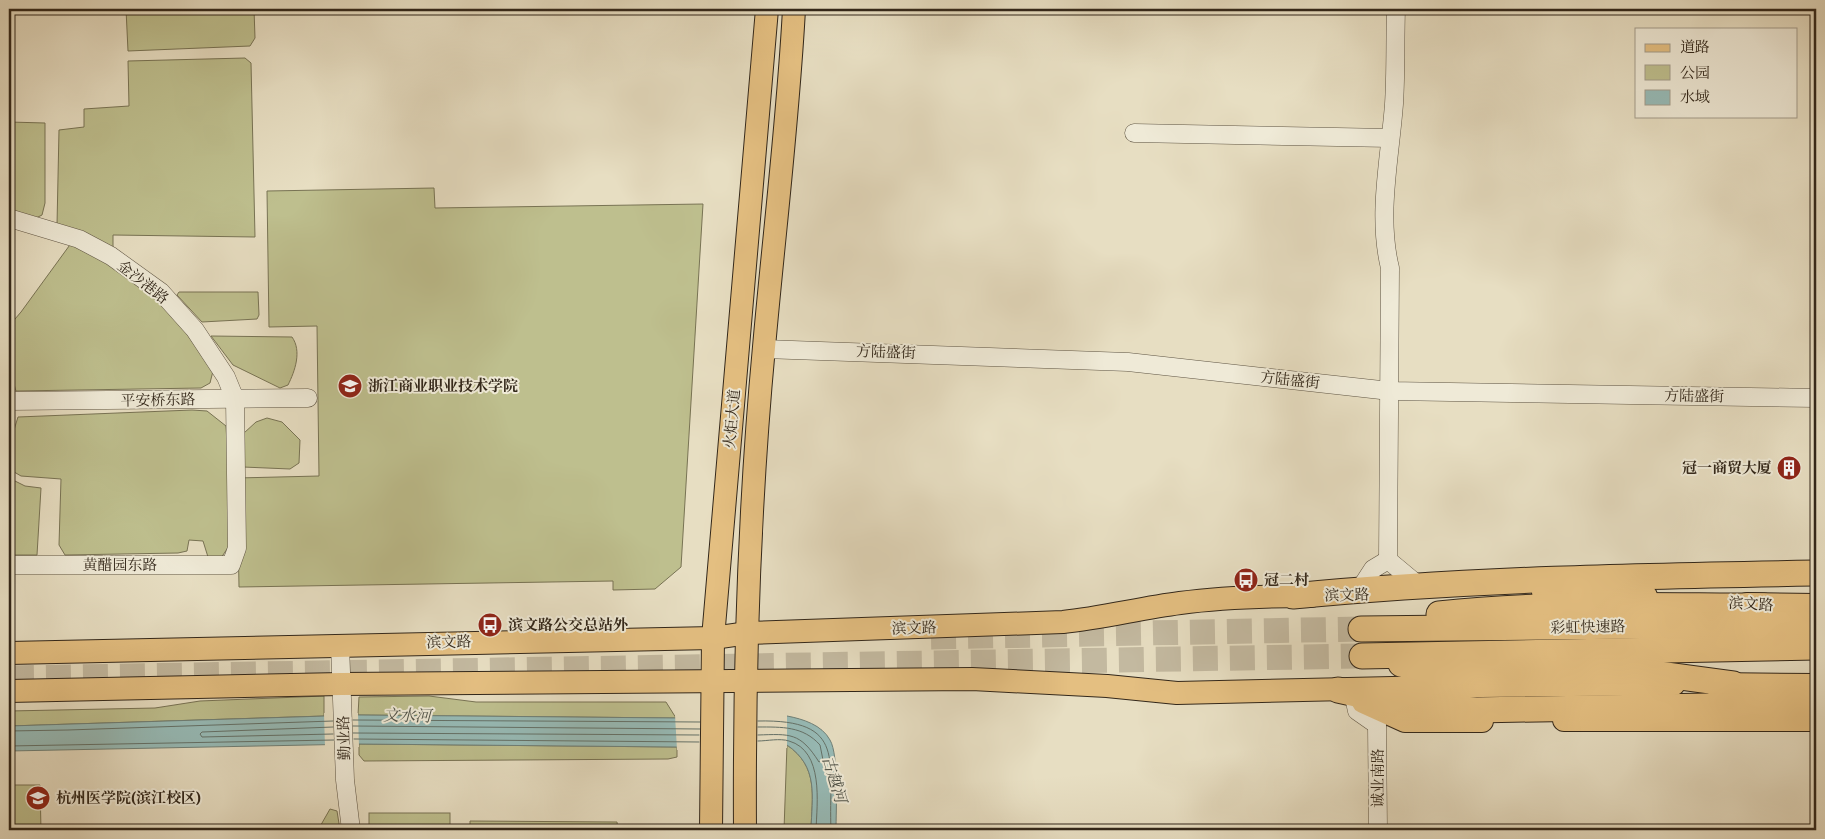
<svg xmlns="http://www.w3.org/2000/svg" width="1825" height="839" font-family="'Gentium Book Plus','Noto Serif SC',serif">
<style>
.green{fill:#bebf8e;stroke:#787354}
.water{fill:#97bbb7;stroke:#6f8078}
.pier{fill:#e7dec2}
.lines{fill:none;stroke-linecap:round;stroke-linejoin:round}
.shore{stroke:#647168;stroke-width:1}
.highway-tunnel{stroke:#c3b9a0;stroke-width:25;stroke-dasharray:25 12;stroke-linecap:butt}
.minor-casing{stroke:#5f5544;stroke-width:19}
.major-casing{stroke:#32271a;stroke-width:24}
.highway-casing{stroke:#32271a;stroke-width:27}
.minor{stroke:#efead7;stroke-width:18}
.major{stroke:#e4bf81;stroke-width:22}
.highway{stroke:#e4bf81;stroke-width:25}
.labels{text-anchor:middle;stroke-width:4;stroke-linejoin:round;paint-order:stroke}
.street-label{font-size:15px;fill:#32271a;stroke:#efead7}
.poi-label{font-size:15px;font-weight:bold;fill:#32271a;stroke:#efead7;text-anchor:start}
.water-label{font-size:16px;font-style:italic;fill:#505349;stroke:#efead7}
</style>
<rect width="100%" height="100%" fill="#e7dec2"/>
<filter id="stains"><feTurbulence type="fractalNoise" baseFrequency=".004" numOctaves="4"/><feColorMatrix values="0 0 0 0 .2 0 0 0 0 .09 0 0 0 0 .02 0 0 0 .5 -.17"/></filter>
<radialGradient id="worn" r=".72"><stop offset=".6" stop-color="#630" stop-opacity="0"/><stop offset="1" stop-color="#630" stop-opacity=".3"/></radialGradient>
<!-- green -->
<g class="green">
<path d="M126,9H254L255,38L250,46L128,51Z"/>
<path d="M245,58L251,63L255,237L113,235V249L57,225L59,130L84,127V109L129,106L128,61Z"/>
<path d="M9,122L45,123V203L42,215L32,220L9,211Z"/>
<path d="M434,188L435,208L703,204L681,567L655,589L613,590V581L239,587L237,478L319,476L317,326L269,327L267,191Z"/>
<path d="M72,242L135,278L172,313L213,371L210,383L201,388L16,391L9,367V326L21,312Z"/>
<path d="M179,292H258L259,315L257,319L202,322L177,295Z"/>
<path d="M211,336L292,337C302,351 295,371 288,385L280,388L233,365Z"/>
<path d="M192,410L207,411L226,426L233,540L221,558L208,557L203,541L189,540L187,551L178,553L65,555L59,545L61,479L21,476L9,469V446L18,417Z"/>
<path d="M267,418L282,422L300,440L299,463L290,469L243,467L244,433L256,422Z"/>
<path d="M9,478L25,486L41,488L37,555H9Z"/>
<path d="M324,696V716L9,726V711L155,708L200,701Z"/>
<path d="M429,696L476,702H666L676,718L358,715L359,697Z"/>
<path d="M359,744L677,747V757L668,759L364,761L359,755Z"/>
<path d="M787,745C819,767 812,796 811,830H784Z"/>
<path d="M9,785H40L41,830H9Z"/>
<path d="M330,809L337,811L340,830H318Z"/>
<rect x="369" y="813" width="81" height="17"/>
<path d="M470,821L617,822L618,830H470Z"/>
</g>
<!-- water -->
<path class="water" d="M358,715L676,718L787,716C803,719 822,725 830,740C839,755 836,811 836,830H811C812,796 819,767 787,745L677,747L359,744L9,751V726Z"/>
<!-- pier -->
<g class="pier">
<path d="M324,713H358L359,747L325,748Z"/>
<path d="M787,713V748L677,750L675,715Z"/>
</g>
<g class="lines">
<!-- shore -->
<g class="shore">
<path d="M353,720L700,722"/>
<path d="M758,721C848,719 828,761 831,830"/>
<path d="M353,726L700,729"/>
<path d="M333,727L202,732L200,734L202,737L333,734"/>
<path d="M9,731L68,730L333,721"/>
<path d="M353,733L699,735"/>
<path d="M758,735C790,734 800,732 819,762L823,760L820,745C803,726 782,727 758,727"/>
<path d="M354,739L699,742"/>
<path d="M758,741C767,741 780,738 789,741C824,751 817,803 816,830"/>
<path d="M9,746L334,740"/>
</g>
<!-- highway-tunnel -->
<g class="highway-tunnel">
<path d="M931,637L1361,629"/>
<path d="M9,678L1362,656"/>
</g>
<defs>
<g id="minor">
<path d="M1396,9C1395,40 1396,73 1394,104C1390,158 1377,215 1390,268L1388,560L1418,585"/>
<path d="M1134,133L1390,138"/>
<path d="M9,218L79,239L111,256L161,292L195,330L226,377L235,399L237,548L231,565H9"/>
<path d="M764,349L1128,362L1390,391L1816,398"/>
<path d="M9,401L308,398"/>
<path d="M1360,589L1373,569L1388,560"/>
<path d="M340,645L345,780L351,830"/>
<path d="M1354,697L1357,711L1377,725"/>
<path d="M1377,725L1378,830"/>
</g>
<g id="major">
<path d="M1543,592L1591,591L1646,596"/>
<path d="M1747,604L1816,605"/>
<path d="M9,653L713,638L748,633L1063,622C1102,618 1141,608 1180,603C1224,597 1267,596 1311,596"/>
<path d="M1714,684L1816,685"/>
<path d="M9,691L341,684L972,679L1107,686L1177,693L1481,686L1674,684"/>
<path d="M1363,702L1405,721H1482"/>
<path d="M1564,720H1816"/>
<path d="M711,830L713,638L767,9"/>
<path d="M745,830C744,669 749,507 764,347C774,234 788,122 794,9"/>
</g>
<g id="highway">
<path d="M1293,596C1467,579 1642,576 1816,573"/>
<path d="M1439,614C1547,602 1656,606 1764,606"/>
<path d="M1361,629L1816,624"/>
<path d="M1362,656L1816,647"/>
<path d="M1401,664L1436,672L1636,671L1733,684"/>
<path d="M1338,690L1406,705L1476,710L1816,704"/>
</g>
</defs>
<!-- minor casing -->
<use href="#minor" class="minor-casing"/>
<!-- major casing -->
<use href="#major" class="major-casing"/>
<!-- highway casing -->
<use href="#highway" class="highway-casing"/>
<!-- minor -->
<use href="#minor" class="minor"/>
<!-- major -->
<use href="#major" class="major"/>
<!-- highway -->
<use href="#highway" class="highway"/>
</g>
<!-- icons -->
<defs>
<symbol id="university-disc" viewBox="-11 -11 22 22"><circle r="9.5" fill="#8f2418" stroke="#efead7"/><path d="M0-5L7-2L0 1L-7-2ZM-4 1L0 2.5L4 1V4Q0 6-4 4Z" fill="#fff"/></symbol>
<symbol id="building-disc" viewBox="-11 -11 22 22"><circle r="9.5" fill="#8f2418" stroke="#efead7"/><path d="M-4-6H4V6H1V3H-1V6H-4ZM-2.5-4.3h1.7v1.8h-1.7ZM.8-4.3h1.7v1.8H.8ZM-2.5-1h1.7V.8h-1.7ZM.8-1h1.7V.8H.8Z" fill="#fff"/></symbol>
<symbol id="bus-disc" viewBox="-11 -11 22 22"><circle r="9.5" fill="#8f2418" stroke="#efead7"/><path d="M-5-6H5V4H4V6H2V4H-2V6H-4V4H-5ZM-3.5-4V0h7V-4ZM-3.5 1.2v1.5H-2V1.2ZM2 1.2v1.5H3.5V1.2Z" fill="#fff"/></symbol>
</defs>
<g fill-rule="evenodd">
<use href="#university-disc" x="336" y="372" width="28" height="28"/>
<use href="#building-disc" x="1775" y="454" width="28" height="28"/>
<use href="#bus-disc" x="1232" y="566" width="28" height="28"/>
<use href="#bus-disc" x="476" y="611" width="28" height="28"/>
<use href="#university-disc" x="24" y="784" width="28" height="28"/>
</g>
<g class="labels">
<!-- street labels -->
<g class="street-label">
<text transform="translate(143 282) rotate(38)" y="5">金沙港路</text>
<text transform="translate(886 352) rotate(2)" y="5">方陆盛街</text>
<text transform="translate(1290 380) rotate(6)" y="5">方陆盛街</text>
<text transform="translate(1694 396) rotate(1)" y="5">方陆盛街</text>
<text transform="translate(158 400) rotate(-1)" y="5">平安桥东路</text>
<text transform="translate(732 419) rotate(-85)" y="5">火炬大道</text>
<text x="120" y="570">黄醋园东路</text>
<text transform="translate(1347 595) rotate(-1)" y="5">滨文路</text>
<text transform="translate(1751 604) rotate(3)" y="5">滨文路</text>
<text transform="translate(1588 627) rotate(-1)" y="5">彩虹快速路</text>
<text transform="translate(914 628) rotate(-2)" y="5">滨文路</text>
<text transform="translate(449 642) rotate(-1)" y="5">滨文路</text>
<text transform="translate(344 738) rotate(-92)" y="5">勤业路</text>
<text transform="translate(1378 778) rotate(-90)" y="5">诚业南路</text>
</g>
<!-- poi labels -->
<g class="poi-label">
<text x="368" y="391">浙江商业职业技术学院</text>
<text x="1772" y="473" text-anchor="end">冠一商贸大厦</text>
<text x="1264" y="585">冠二村</text>
<text x="508" y="630">滨文路公交总站外</text>
<text x="56" y="803">杭州医学院(滨江校区)</text>
</g>
<!-- water labels -->
<g class="water-label">
<text transform="translate(407 715) rotate(1)" y="6">文水河</text>
<text transform="translate(835 779) rotate(73)" y="6">古越河</text>
</g>
</g>
<!-- margin -->
<rect width="1825" height="839" fill="none" stroke="#e7dec2" stroke-width="30"/>
<rect x="10" y="10" width="1805" height="819" fill="none" stroke="#32271a" stroke-width="2.5"/>
<rect x="15" y="15" width="1795" height="809" fill="none" stroke="#32271a"/>
<!-- legend -->
<rect x="1635" y="28" width="162" height="90" fill="#efead7" stroke="#a39c8b"/>
<rect x="1645" y="44" width="25" height="8" fill="#e4bf81" stroke="#a39c8b"/>
<text x="1680" y="52" font-size="15" fill="#32271a">道路</text>
<rect x="1645" y="65" width="25" height="15" fill="#bebf8e" stroke="#a39c8b"/>
<text x="1680" y="78" font-size="15" fill="#32271a">公园</text>
<rect x="1645" y="90" width="25" height="15" fill="#97bbb7" stroke="#a39c8b"/>
<text x="1680" y="102" font-size="15" fill="#32271a">水域</text>
<rect width="100%" height="100%" filter="url(#stains)"/>
<rect width="100%" height="100%" fill="url(#worn)"/>
</svg>
